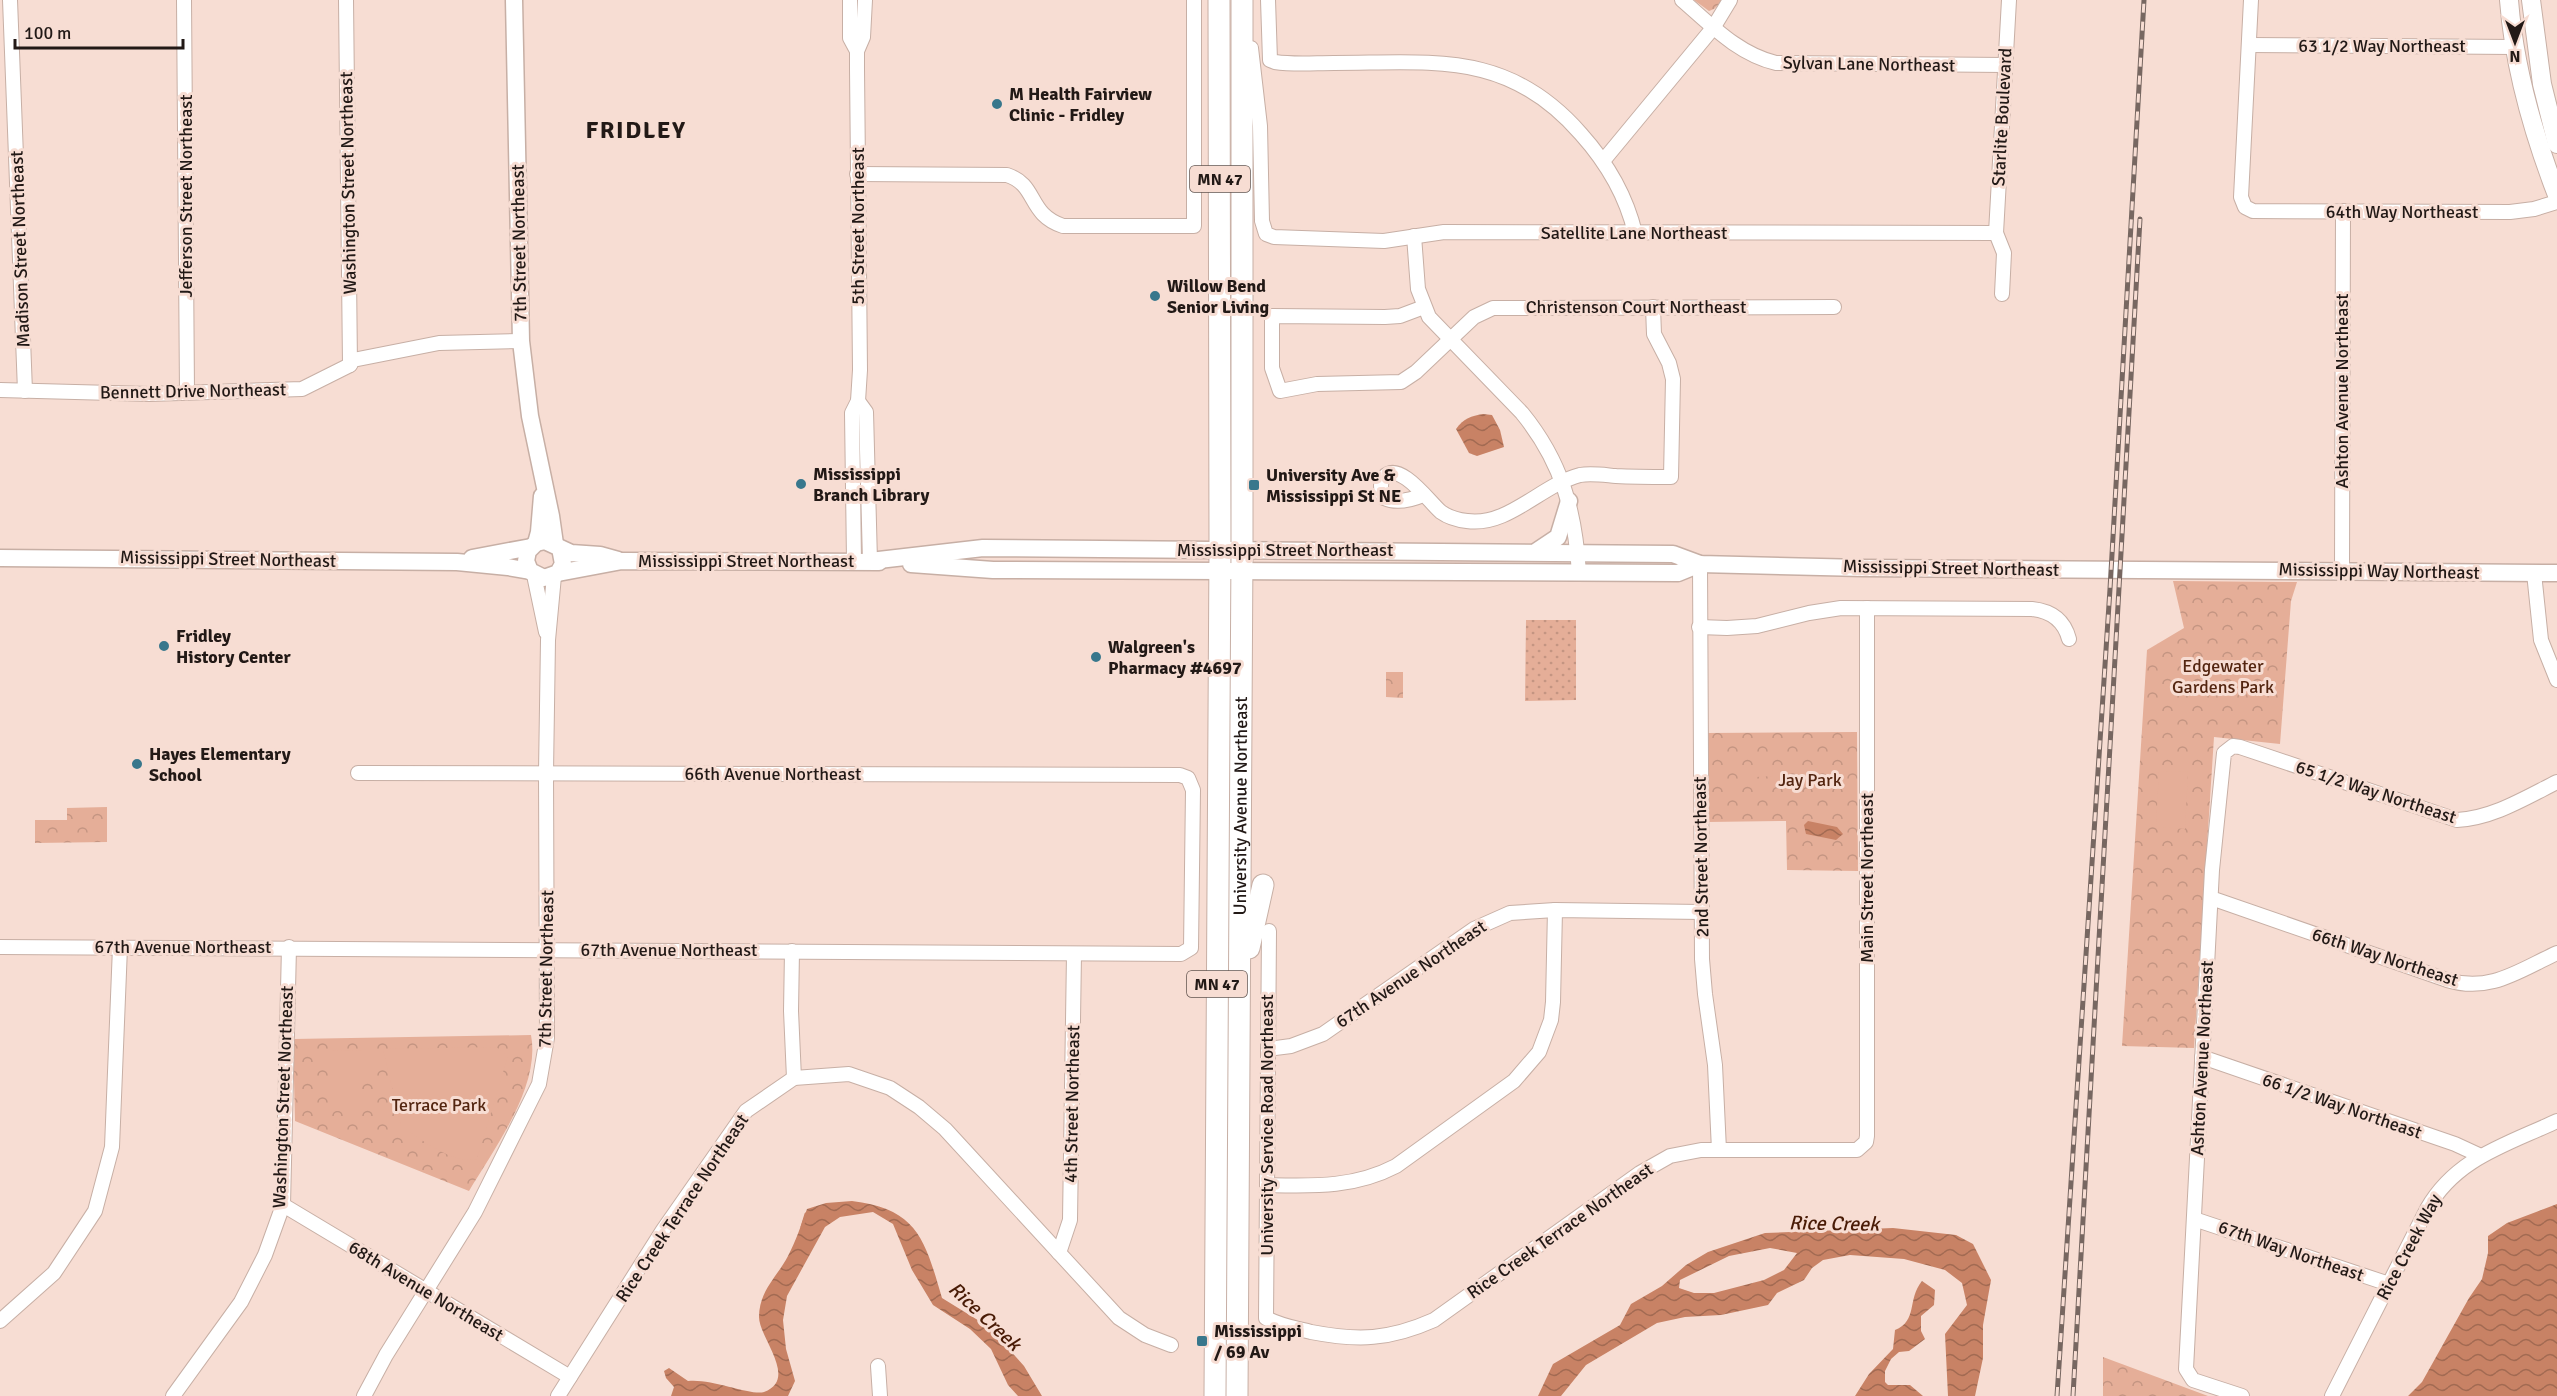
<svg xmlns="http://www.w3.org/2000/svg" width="2557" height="1396" font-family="Signika,sans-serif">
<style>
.grass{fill:url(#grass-dots)}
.park{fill:url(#park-crowns)}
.pitch{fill:#e5ae98}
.water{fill:url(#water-waves);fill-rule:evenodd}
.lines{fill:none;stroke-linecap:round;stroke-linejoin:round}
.stream{stroke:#c88265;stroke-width:3}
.minor-casing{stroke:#c7afa5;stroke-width:16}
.tertiary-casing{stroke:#c7afa5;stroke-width:19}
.secondary-casing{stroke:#c7afa5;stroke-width:20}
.primary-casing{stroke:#c7afa5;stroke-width:23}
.minor{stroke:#fff;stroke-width:14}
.tertiary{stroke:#fff;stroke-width:16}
.secondary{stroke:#fff;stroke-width:18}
.primary{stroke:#fff;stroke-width:21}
.rail-casing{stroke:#776761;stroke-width:5}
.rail{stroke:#f7ddd3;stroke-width:3;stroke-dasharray:9;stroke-linecap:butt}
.poi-dot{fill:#38778c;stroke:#f7ddd3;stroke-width:2}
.labels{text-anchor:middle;stroke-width:6;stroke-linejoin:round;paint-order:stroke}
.shield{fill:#f7ddd3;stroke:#62544f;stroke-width:1.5}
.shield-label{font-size:16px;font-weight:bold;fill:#221916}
.street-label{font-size:18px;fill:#221916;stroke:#f7ddd3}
.poi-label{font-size:18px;font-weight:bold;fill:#221916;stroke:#f7ddd3;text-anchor:start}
.park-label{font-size:18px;fill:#532510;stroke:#f7ddd3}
.water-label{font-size:20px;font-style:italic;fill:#491b06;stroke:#f7ddd3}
.district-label{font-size:24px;font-weight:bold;letter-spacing:1.5px;fill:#221916;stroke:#f7ddd3}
</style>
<defs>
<pattern id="grass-dots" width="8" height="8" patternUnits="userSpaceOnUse" patternTransform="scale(1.5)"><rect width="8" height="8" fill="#e5ae98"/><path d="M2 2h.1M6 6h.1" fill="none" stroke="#c49582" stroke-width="1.8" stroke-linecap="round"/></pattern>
<pattern id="park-crowns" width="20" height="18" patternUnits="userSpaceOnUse" patternTransform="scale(1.5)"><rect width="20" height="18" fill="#e5ae98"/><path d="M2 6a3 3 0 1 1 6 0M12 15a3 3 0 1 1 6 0" fill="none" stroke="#c49582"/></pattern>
<pattern id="water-waves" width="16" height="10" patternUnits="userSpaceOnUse" patternTransform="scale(1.5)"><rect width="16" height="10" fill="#c88265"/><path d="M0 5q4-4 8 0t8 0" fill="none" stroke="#a26a52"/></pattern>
</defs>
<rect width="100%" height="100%" fill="#f7ddd3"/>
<!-- grass -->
<path class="grass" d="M1526,620H1576V700L1525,701Z"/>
<!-- park -->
<g class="park">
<path d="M1694,0H1723L1714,9L1709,11Z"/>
<path d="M2173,581L2297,582L2291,601L2280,744L2214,737L2194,1048L2122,1046L2147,650L2184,628Z"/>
<path d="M1386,672H1403V698L1386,697Z"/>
<path d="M1857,732L1858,871L1787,870L1786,821L1708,822L1707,733Z"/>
<path d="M107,807V842L35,843V820H67V808Z"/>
<path d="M531,1035C541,1086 494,1149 469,1191L295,1121L293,1039Z"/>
<path d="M2103,1357L2208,1396H2103Z"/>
</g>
<!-- pitch -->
<g class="pitch">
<path d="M1756,762H1772L1773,776L1756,777Z"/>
<path d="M2159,771L2188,772L2185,829L2156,827Z"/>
<path d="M496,1047L508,1056L477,1159C454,1165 420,1139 401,1126L383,1049Z"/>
<path d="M332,1050L362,1051L363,1054H375V1077H362V1111H332Z"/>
</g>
<!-- water -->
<g class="water">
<path d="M1483,414L1492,415L1500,430L1504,447L1477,456L1469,453L1456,429C1464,418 1471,416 1483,414Z"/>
<path d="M1808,821L1837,827L1843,834L1836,840L1806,834L1804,825Z"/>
<path d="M852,1201C918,1209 925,1240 942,1298L989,1327L1024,1366L1042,1396H1018L1008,1385L991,1349L970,1329L933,1305L912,1270L893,1224L873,1212L840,1217L825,1227L787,1296L783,1320L786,1349L795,1381L788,1396H671L674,1387L666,1378L664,1371L669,1368L688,1381C710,1378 752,1396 764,1392C799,1379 759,1338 759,1317C759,1291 777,1277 788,1256C796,1241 801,1225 807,1209L826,1203Z"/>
<path d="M2557,1204V1396H2408L2422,1382L2469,1298L2482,1279L2488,1253V1236L2507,1223Z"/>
<path d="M1893,1228L1956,1235L1973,1244L1991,1280L1983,1325V1358L1975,1396H1948L1945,1334L1967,1305L1962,1283L1945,1270L1904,1259L1850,1255L1823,1260L1812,1268L1804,1280L1777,1293L1768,1305L1721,1315L1685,1317L1657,1323L1586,1365L1561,1396H1538L1553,1364L1620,1325L1631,1304L1662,1286L1686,1265L1708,1252L1765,1233ZM1770,1248L1797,1253L1784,1270L1764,1280L1714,1293H1694L1679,1288L1680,1280L1729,1256Z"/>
<path d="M1922,1281L1935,1290L1934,1305L1921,1316V1331L1925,1339L1909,1351L1899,1352L1891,1359L1885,1371V1382L1888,1385H1910L1923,1396H1855L1869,1374L1893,1349L1895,1330C1918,1321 1907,1299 1922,1281Z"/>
</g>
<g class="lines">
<!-- stream -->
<path class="stream" d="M802,1227L806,1214"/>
<defs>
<g id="minor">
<path d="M10,0L25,391"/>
<path d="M184,0L187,392"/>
<path d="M346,0L350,365"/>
<path d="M850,0V38L857,51"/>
<path d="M1268,0L1270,60L1275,62C1294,65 1315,63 1334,63C1434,63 1508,50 1581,134C1607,163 1626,195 1635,233"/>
<path d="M1682,0C1711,25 1738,54 1776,63L2005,65"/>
<path d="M2251,0L2241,197L2245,207L2253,211L2510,212L2534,209L2557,202"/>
<path d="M2249,45L2514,47"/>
<path d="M1251,48L1260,126L1262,221L1266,234L1274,237L1384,241L1444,232L1996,233"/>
<path d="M1603,161L1713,28L1730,0"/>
<path d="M857,174L1007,175C1038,185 1027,214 1063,226H1194V0"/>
<path d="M1996,233L2009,0"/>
<path d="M1996,233L2004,253L2002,294"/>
<path d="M1414,236L1418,289L1429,317L1522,413C1562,462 1575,511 1579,573"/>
<path d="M1424,307L1400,316L1385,317L1272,316V368L1280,391L1317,384L1401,382L1416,372L1474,317L1493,308L1834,307"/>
<path d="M0,390L150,394L302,389L350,365L353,360L439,343L521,341"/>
<path d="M858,401L866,412L870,561"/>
<path d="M1423,495C1411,500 1397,504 1384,498C1381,491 1379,483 1384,477C1400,460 1430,503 1441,512C1448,517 1458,520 1467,521C1508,527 1541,485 1580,475C1591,473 1604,475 1616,476C1634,477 1653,477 1671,477L1673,379L1669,363L1654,334L1653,307"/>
<path d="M854,561L852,413L858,401L860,370L857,69V51L863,37L865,0"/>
<path d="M1700,564L1702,959L1705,994L1715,1065L1719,1150"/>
<path d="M2342,570L2343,211"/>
<path d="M2534,573L2541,640L2557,680"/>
<path d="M534,575L546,632"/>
<path d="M1699,627L1727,628L1757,626L1809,613L1841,608L2032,609C2051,611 2064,620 2069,639"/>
<path d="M2211,898L2447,980C2490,993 2518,971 2557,953"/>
<path d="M1269,931L1266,1318C1281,1326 1295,1328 1311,1332C1358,1341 1389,1340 1434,1320L1640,1173L1670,1156L1701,1150H1857L1866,1142L1867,1136V608"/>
<path d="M0,947L1181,954L1191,948L1193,790L1188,778L1180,775L358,773"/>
<path d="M792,951L791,1011L794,1078"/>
<path d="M1268,1049L1291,1046L1323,1034L1474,929L1510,913L1555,910L1702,912"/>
<path d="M2202,1057L2455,1144L2481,1156"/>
<path d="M1267,1185C1313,1186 1354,1188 1396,1166L1514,1081L1539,1052L1551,1020L1553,1002L1555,910"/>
<path d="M283,1205L570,1377"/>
<path d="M2194,1219L2389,1284"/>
<path d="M1059,1253L1070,1220L1074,954"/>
<path d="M0,1321L54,1273L95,1211L112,1147L120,947"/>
<path d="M878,1366L880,1396"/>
<path d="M173,1396L241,1302L265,1255L283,1205L289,947"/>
<path d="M364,1396L386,1355L475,1212L539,1084L547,1038L546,773L548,640L554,576"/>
<path d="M558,1396L663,1230L746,1111L794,1078L849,1074L890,1088L919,1107L945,1129L1119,1318L1145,1335L1171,1345"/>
<path d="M2242,1396L2193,1380L2186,1369L2212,870L2224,753L2233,746L2240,747L2457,820C2493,818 2525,798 2557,782"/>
<path d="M2332,1396L2427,1209C2456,1158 2506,1145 2557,1121"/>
</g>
<g id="tertiary">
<path d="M514,0L521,341L530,416L551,516L555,544"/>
<path d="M536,543L539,532L542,496"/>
<path d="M560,548L563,564L558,573L544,578L530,571L526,561L528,551L536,543L545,541L571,553L600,555L618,560"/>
<path d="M1537,551L1558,537L1569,501"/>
<path d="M0,558L457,562L508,567L530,571"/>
<path d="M472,558L531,547"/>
<path d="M870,561L983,548L1673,554L1700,564L1863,568L2557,573"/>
<path d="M911,564L993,570L1678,573L1700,564"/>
<path d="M558,573L622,561L879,562"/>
</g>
<g id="secondary">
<path d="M2509,0C2514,66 2533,133 2557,195"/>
<path d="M2531,0L2542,84L2557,144"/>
</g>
<g id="primary">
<path d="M1249,948L1263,885"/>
<path d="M1215,1396L1220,549L1219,0"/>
<path id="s1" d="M1237,1396L1242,549V0"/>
</g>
</defs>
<!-- minor casing -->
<use href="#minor" class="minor-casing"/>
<!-- tertiary casing -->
<use href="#tertiary" class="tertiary-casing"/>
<!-- secondary casing -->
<use href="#secondary" class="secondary-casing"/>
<!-- primary casing -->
<use href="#primary" class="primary-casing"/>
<!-- minor -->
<use href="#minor" class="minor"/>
<!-- tertiary -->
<use href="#tertiary" class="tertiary"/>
<!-- secondary -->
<use href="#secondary" class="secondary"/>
<!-- primary -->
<use href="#primary" class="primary"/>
<defs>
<g id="rail">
<path d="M2057,1396L2110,589L2144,0"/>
<path d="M2073,1396L2140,219"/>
</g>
</defs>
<!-- rail casing -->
<use href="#rail" class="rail-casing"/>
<!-- rail -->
<use href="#rail" class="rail"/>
</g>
<!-- markers -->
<g class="poi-dot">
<circle cx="997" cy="104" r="6"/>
<circle cx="1155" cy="296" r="6"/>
<circle cx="801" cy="484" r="6"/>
<rect x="1248" y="479" width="12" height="12" rx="3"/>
<circle cx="164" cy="646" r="6"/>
<circle cx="1096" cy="657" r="6"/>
<circle cx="137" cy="764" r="6"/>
<rect x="1196" y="1335" width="12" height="12" rx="3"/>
</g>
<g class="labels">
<!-- shield labels -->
<g class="shield">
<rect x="1190" y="166" width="60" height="26" rx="4.5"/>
<rect x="1187" y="971" width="60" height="26" rx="4.5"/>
</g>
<g class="shield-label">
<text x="1220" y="185">MN 47</text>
<text x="1217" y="990">MN 47</text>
</g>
<!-- street labels -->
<g class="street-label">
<text x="2382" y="52">63 1/2 Way Northeast</text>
<text transform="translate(1869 64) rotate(1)" y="6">Sylvan Lane Northeast</text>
<text transform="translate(2002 117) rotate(-87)" y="6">Starlite Boulevard</text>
<text transform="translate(348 183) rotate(-91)" y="6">Washington Street Northeast</text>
<text transform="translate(186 196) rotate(-90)" y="6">Jefferson Street Northeast</text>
<text x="2402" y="218">64th Way Northeast</text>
<text transform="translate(858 226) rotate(-90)" y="6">5th Street Northeast</text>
<text x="1634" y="239">Satellite Lane Northeast</text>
<text transform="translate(519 243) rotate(-91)" y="6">7th Street Northeast</text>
<text transform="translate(20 249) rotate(-92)" y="6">Madison Street Northeast</text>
<text x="1636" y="313">Christenson Court Northeast</text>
<text transform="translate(193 391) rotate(-1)" y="6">Bennett Drive Northeast</text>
<text transform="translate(2342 391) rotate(-90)" y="6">Ashton Avenue Northeast</text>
<text x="1285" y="556">Mississippi Street Northeast</text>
<text transform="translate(228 559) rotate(1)" y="6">Mississippi Street Northeast</text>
<text x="746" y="567">Mississippi Street Northeast</text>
<text transform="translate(1951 568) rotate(1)" y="6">Mississippi Street Northeast</text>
<text transform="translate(2379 571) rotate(1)" y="6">Mississippi Way Northeast</text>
<text x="773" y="780">66th Avenue Northeast</text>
<text transform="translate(2376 792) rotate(18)" y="6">65 1/2 Way Northeast</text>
<text dy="6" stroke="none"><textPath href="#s1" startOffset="590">University Avenue Northeast</textPath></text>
<text transform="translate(1701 857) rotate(-91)" y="6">2nd Street Northeast</text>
<text transform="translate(1867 878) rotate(-90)" y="6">Main Street Northeast</text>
<text x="183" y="953">67th Avenue Northeast</text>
<text x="669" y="956">67th Avenue Northeast</text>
<text transform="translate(2385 957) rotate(18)" y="6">66th Way Northeast</text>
<text transform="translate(546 969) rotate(-89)" y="6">7th Street Northeast</text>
<text transform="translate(1411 974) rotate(-34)" y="6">67th Avenue Northeast</text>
<text transform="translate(2202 1058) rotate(-87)" y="6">Ashton Avenue Northeast</text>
<text transform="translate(283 1097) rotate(-88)" y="6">Washington Street Northeast</text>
<text transform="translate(1072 1104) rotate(-89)" y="6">4th Street Northeast</text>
<text transform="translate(2342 1106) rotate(19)" y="6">66 1/2 Way Northeast</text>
<text transform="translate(1267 1125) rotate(-90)" y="6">University Service Road Northeast</text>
<text transform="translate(682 1208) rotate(-56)" y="6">Rice Creek Terrace Northeast</text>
<text transform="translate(1560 1231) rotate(-35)" y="6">Rice Creek Terrace Northeast</text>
<text transform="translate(2409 1247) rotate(-62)" y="6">Rice Creek Way</text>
<text transform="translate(2291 1251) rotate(19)" y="6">67th Way Northeast</text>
<text transform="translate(426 1291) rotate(31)" y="6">68th Avenue Northeast</text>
</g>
<!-- poi labels -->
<g class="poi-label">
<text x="1009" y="100">M Health Fairview<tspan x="1009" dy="21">Clinic - Fridley</tspan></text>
<text x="1167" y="292">Willow Bend<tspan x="1167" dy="21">Senior Living</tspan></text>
<text x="813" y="480">Mississippi<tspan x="813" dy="21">Branch Library</tspan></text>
<text x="1266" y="481">University Ave &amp;<tspan x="1266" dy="21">Mississippi St NE</tspan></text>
<text x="176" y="642">Fridley<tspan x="176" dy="21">History Center</tspan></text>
<text x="1108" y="653">Walgreen's<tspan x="1108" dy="21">Pharmacy #4697</tspan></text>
<text x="149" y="760">Hayes Elementary<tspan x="149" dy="21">School</tspan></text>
<text x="1214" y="1337">Mississippi<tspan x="1214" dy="21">/ 69 Av</tspan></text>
</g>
<!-- park labels -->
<g class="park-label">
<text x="2223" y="672">Edgewater<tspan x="2223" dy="21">Gardens Park</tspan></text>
<text x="1810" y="786">Jay Park</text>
<text x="439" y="1111">Terrace Park</text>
</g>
<!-- water labels -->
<g class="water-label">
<text transform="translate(1834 1223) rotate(1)" y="7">Rice Creek</text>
<text transform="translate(985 1316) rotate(43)" y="7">Rice Creek</text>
</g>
<!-- district labels -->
<g class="district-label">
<text x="636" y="138">FRIDLEY</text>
</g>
</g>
<!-- north arrow -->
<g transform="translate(2515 42) rotate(180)" stroke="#f7ddd3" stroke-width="4.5" paint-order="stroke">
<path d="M0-4.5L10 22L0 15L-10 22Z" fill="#221916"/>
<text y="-9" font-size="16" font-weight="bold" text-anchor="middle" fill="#221916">N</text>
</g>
<!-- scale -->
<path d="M15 39v9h168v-9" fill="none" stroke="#221916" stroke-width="3"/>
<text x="24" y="39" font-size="18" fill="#221916" stroke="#f7ddd3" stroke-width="4.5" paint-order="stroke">100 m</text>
</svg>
